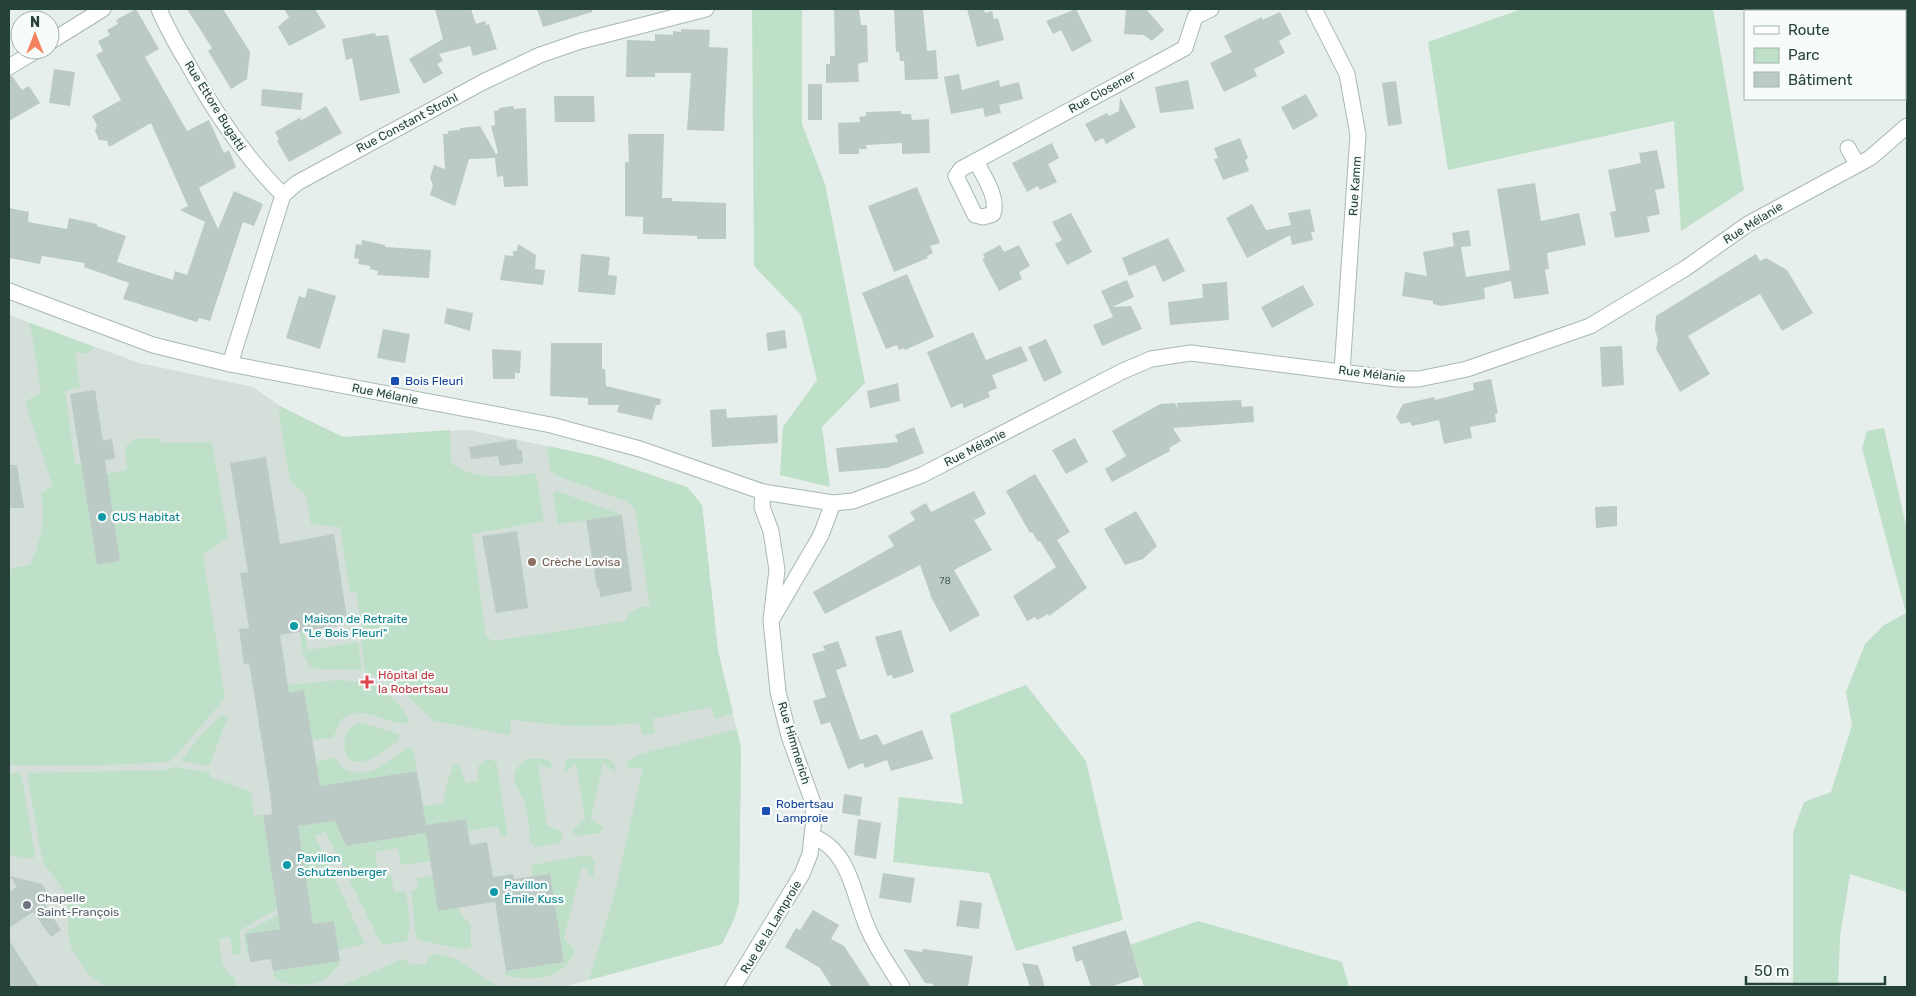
<svg xmlns="http://www.w3.org/2000/svg" width="1916" height="996" font-family="Rubik,sans-serif">
<style>
.built{fill:#d4dfda}
.green{fill:#bfe0c8}
.building{fill:#bbcac4}
.lines{fill:none;stroke-linecap:round;stroke-linejoin:round}
.minor-casing{stroke:#a8b8b2;stroke-width:17}
.minor{stroke:#fff;stroke-width:15}
.transit-dot{fill:#1a4fb4;stroke:#f7fbf9;stroke-width:2}
.culture-dot{fill:#0f9aa8;stroke:#f7fbf9;stroke-width:2}
.education-dot{fill:#8d6e63;stroke:#f7fbf9;stroke-width:2}
.health-dot{fill:#e0444e;stroke:#f7fbf9;stroke-width:2}
.worship-dot{fill:#6b7280;stroke:#f7fbf9;stroke-width:2}
.labels{text-anchor:middle;stroke-width:4.5;stroke-linejoin:round;paint-order:stroke}
.number-label{font-size:10px;fill:#4a645c}
.street-label{font-size:12px;fill:#24423a;stroke:#f7fbf9}
.transit-label{font-size:12px;fill:#164399;stroke:#f7fbf9;text-anchor:start}
.culture-label{font-size:12px;fill:#0d838f;stroke:#f7fbf9;text-anchor:start}
.education-label{font-size:12px;fill:#785e54;stroke:#f7fbf9;text-anchor:start}
.health-label{font-size:12px;fill:#be3a42;stroke:#f7fbf9;text-anchor:start}
.worship-label{font-size:12px;fill:#5b616d;stroke:#f7fbf9;text-anchor:start}
</style>
<rect width="100%" height="100%" fill="#e6efeb"/>
<!-- built -->
<path class="built" d="M9,315L139,363L253,387L287,411L343,437L469,430L595,456L687,487L702,505L718,651L741,748L739,903L734,919L722,944L563,987H9Z"/>
<!-- green -->
<g class="green">
<path d="M752,9H802V124L825,184L865,383L822,427L830,487L780,475L783,427L817,380L801,315L754,266Z"/>
<path d="M1522,9H1713L1744,190L1681,231L1674,121L1448,170L1428,42Z"/>
<path d="M30,323L94,347L87,353H75L80,387L65,391L75,464H81L97,565L120,561L107,474L127,470L125,448L133,439L160,438L162,443L212,442L228,536V538L203,555L225,698L173,759L166,762L109,765H9V574L12,573L11,568L30,565C41,540 46,520 41,493L53,486L25,402L41,392Z"/>
<path d="M280,406L343,437L450,430L451,463C472,481 510,477 536,473L544,521L472,534L486,636L493,641L626,621C631,608 638,608 650,606L635,509L628,502L558,476L550,471L547,446L595,456L687,487L702,505L718,651L733,713L715,719L711,707L652,719L655,733L643,735L639,723C592,728 558,727 511,719L510,735L434,721L399,688L365,671L361,642L364,641L356,592H350L340,527L311,524L306,495L290,481L279,416Z"/>
<path d="M1884,428L1907,530V892L1850,874L1840,937L1838,987H1793V832L1804,802L1831,792L1852,725L1846,692L1865,644L1884,625L1906,613L1862,448L1867,431Z"/>
<path d="M557,491L622,515L558,524L553,493Z"/>
<path d="M300,632H304L308,650L358,642L362,670L315,669C302,662 302,646 300,632Z"/>
<path d="M339,680C350,681 360,681 371,685C383,689 410,710 409,723C387,727 361,700 341,720C338,724 336,733 333,738L312,740L304,690L289,693L288,685Z"/>
<path d="M1026,685L1086,761L1123,920L1016,951L989,873L893,862L899,797L963,804L950,714Z"/>
<path d="M222,715L228,716L209,766L181,761L201,735Z"/>
<path d="M362,723L399,734V740C384,750 370,766 350,761C339,747 344,725 362,723Z"/>
<path d="M737,729L741,748L739,903L734,919L722,944L589,980L614,896L643,767L627,769L628,761L641,754Z"/>
<path d="M408,747L413,749L417,771L320,786L316,762L336,757C338,765 342,768 349,771C372,779 390,760 408,747Z"/>
<path d="M526,759H547L552,765V769L538,764L547,825L562,832V839L559,843L536,847L530,843C529,830 529,815 525,804C518,784 504,777 526,759Z"/>
<path d="M569,759H609L615,765V772L603,763L591,819L604,828L600,833L578,836L574,834L573,830L585,819L576,763L565,773V762Z"/>
<path d="M487,760H493L497,764L507,832L505,836L501,837L498,826L468,831L466,819L350,837L424,812L423,806L443,804L447,783L454,765H459L466,783L478,781V766Z"/>
<path d="M174,767L209,772L210,777L251,792L254,816L263,815L277,907L274,911L240,930L241,954L233,955L230,937L219,939C221,952 220,972 235,978L236,987H108L99,983L87,973L71,947L68,932V903L64,891L44,863L41,854L28,778L30,773L167,770Z"/>
<path d="M9,773H21L35,855L33,859L9,855Z"/>
<path d="M335,821L346,846L460,828L431,861L401,865L398,848L375,852L379,878L391,875L394,892L406,891L410,922L407,941L382,945L325,831L315,836L365,944L338,950L334,921L313,924L298,826Z"/>
<path d="M588,855L595,861L593,877L582,866L564,938L575,950C564,980 535,981 507,976L504,972L564,962L550,874L533,876L531,865Z"/>
<path d="M433,876L471,926V948L462,949L418,940L415,932L411,890L418,889L417,878Z"/>
<path d="M278,915L299,926L246,934L249,954H247L244,933Z"/>
<path d="M1198,921L1342,962L1349,987H1144L1130,945Z"/>
<path d="M432,954C464,953 478,983 506,987H339L402,959L407,961L409,965L426,964L427,959Z"/>
<path d="M339,961L340,963C334,971 326,980 316,983C305,986 280,986 274,977V971Z"/>
</g>
<!-- building -->
<g class="building">
<path d="M136,9L159,49L145,57L187,131L209,120L224,153L229,150L236,167L199,188L218,229L234,191L263,204L254,226L243,222L210,321L199,318L197,322L123,299L129,283L84,267L85,263L42,256L40,264L9,258V208L29,212L28,222L67,229L69,218L97,224V226L126,236L117,262L173,280L175,271L187,275L205,222L180,210L188,206L151,123L109,147L107,141L99,140L95,131L97,125L92,116L121,100L96,55L103,51L98,41L110,35L107,30L118,24L116,20Z"/>
<path d="M187,9H223L250,52L247,79L231,89L208,51L212,48Z"/>
<path d="M284,9H315L326,27L289,46L278,27L289,17Z"/>
<path d="M435,9H471L476,24L485,21L486,25L489,24L497,49L473,56L470,46L439,54L443,61L437,64L443,73L424,84L409,59L443,39Z"/>
<path d="M537,9H592V12L543,27Z"/>
<path d="M834,9H859L861,25H867L868,62L859,63L858,65L859,82L826,83V64H830V56H835Z"/>
<path d="M894,9H923L927,51L936,50L938,79L905,80L904,61H900L899,52H896Z"/>
<path d="M967,9H984L985,13L992,11L994,19L998,18L1004,40L977,47Z"/>
<path d="M1076,9L1092,41L1072,52L1061,30L1053,34L1046,21Z"/>
<path d="M1126,9L1147,10L1164,30L1152,41L1144,35L1124,34Z"/>
<path d="M1280,12L1291,34L1279,41L1285,53L1254,69L1257,76L1224,92L1210,63L1232,52L1224,36L1262,17V20Z"/>
<path d="M681,29L710,30L709,47L728,48L724,131L687,130L691,73H655V77H626L627,40L655,41V34L673,35V31L681,32Z"/>
<path d="M375,33L376,36L388,35L400,93L360,101L352,58L346,60L342,39Z"/>
<path d="M54,69L75,72L70,106L49,103Z"/>
<path d="M959,74L962,90L999,80L1000,87L1019,82L1023,99L999,105L1001,113L985,117L983,108L951,114L944,77Z"/>
<path d="M9,76H12L22,90L29,86L40,103L9,121Z"/>
<path d="M1188,80L1194,109L1160,113L1155,87Z"/>
<path d="M1396,81L1402,124L1388,126L1382,83Z"/>
<rect x="808" y="84" width="14" height="36"/>
<path d="M262,89L303,93L301,110L261,106Z"/>
<path d="M1306,94L1318,116L1293,130L1281,107Z"/>
<path d="M554,96H594L595,122H555Z"/>
<path d="M1120,97L1136,127L1106,144L1103,138L1095,142L1085,124L1107,113L1109,116L1119,111Z"/>
<path d="M326,106L342,133L289,162L277,141L279,139L275,132L301,117L300,121Z"/>
<path d="M513,106L514,109L526,108L528,186L504,187L503,176L497,177L495,158L469,159L455,206L430,195L433,185L430,178L434,165L445,169L443,134H448V131L460,130V128L480,126L496,154L498,153L491,126L495,125L494,111L499,110V108Z"/>
<path d="M901,111V114H911L912,120L929,119L930,153L902,154V143L866,145L867,149H859V154H839L838,123L860,122L859,117L866,116V112Z"/>
<path d="M628,134H664L662,198H672V201L726,203V239H697V236L643,234V217L625,216V162H629Z"/>
<path d="M1240,138L1248,158L1245,160L1249,171L1223,180L1214,159L1218,158L1214,148Z"/>
<path d="M1052,143L1059,158L1048,164L1057,182L1040,190L1038,186L1027,192L1012,163Z"/>
<path d="M1657,150L1665,188L1655,190L1660,214L1647,217L1650,232L1615,238L1610,212L1616,211L1608,170L1641,163L1639,153Z"/>
<path d="M1535,183L1541,221L1579,213L1586,245L1547,253L1549,269L1545,270L1549,294L1514,299L1511,281L1484,288L1485,299L1454,304L1441,306L1433,304V301L1402,296L1405,272L1427,276L1423,252L1454,246L1452,233L1469,230L1471,246L1461,247L1466,277L1510,270L1497,189Z"/>
<path d="M917,187L940,243L930,246L933,253L927,256L928,258L894,272L868,206Z"/>
<path d="M1252,204L1266,230L1291,225L1288,213L1310,209L1315,232H1311L1313,240L1292,245L1290,235L1247,258L1226,218Z"/>
<path d="M1071,213L1092,252L1067,265L1055,244L1062,240L1052,222Z"/>
<path d="M1168,238L1185,271L1163,282L1155,265L1129,276L1122,258Z"/>
<path d="M362,240L385,245V247L431,250L429,278L377,275L378,271L370,269V266L358,264L359,259L354,258L356,244L361,245Z"/>
<path d="M518,244L536,255L535,269L545,270L543,285L500,280L505,255L513,256V251H517Z"/>
<path d="M1000,245L1004,252L1019,245L1030,266L1019,272L1022,279L999,291L982,259L985,258L983,254Z"/>
<path d="M581,254L610,257L608,275L617,276L615,295L578,292Z"/>
<path d="M1756,254L1760,261L1766,258L1787,270L1813,313L1782,331L1760,294L1735,308L1688,336L1710,374L1680,392L1656,349L1658,340L1655,330L1656,316Z"/>
<path d="M907,274L934,337L905,350L904,348L899,350L897,345L886,349L862,293Z"/>
<path d="M1127,280L1134,297L1112,307L1131,306L1142,329L1102,346L1093,325L1113,317L1101,291Z"/>
<path d="M1227,282L1229,320L1170,325L1168,302L1203,298L1202,284Z"/>
<path d="M1303,285L1314,305L1272,328L1261,307Z"/>
<path d="M308,288L336,296L320,349L286,338L299,296L305,298Z"/>
<path d="M447,308L473,313L470,331L444,323Z"/>
<path d="M383,329L410,334L405,363L377,358Z"/>
<path d="M785,330L787,348L768,351L766,333Z"/>
<path d="M973,332L986,360L1021,346L1028,361L992,375L997,388L988,392L990,397L964,408L962,403L951,408L927,352Z"/>
<path d="M1046,339L1062,373L1044,382L1028,347Z"/>
<path d="M551,343H602V369H605L606,386L661,399L660,405H656L652,420L617,412L619,405H588V398L550,396Z"/>
<path d="M1622,346L1624,385L1602,387L1600,347Z"/>
<path d="M492,349L521,351L520,373H515V379H493Z"/>
<path d="M1491,379L1498,413L1495,414L1496,422L1470,427L1472,438L1444,444L1439,420L1412,426L1410,422L1401,424L1396,417L1403,404L1434,397L1435,400L1474,390L1473,383Z"/>
<path d="M898,383L900,401L870,408L867,391Z"/>
<path d="M95,390L103,441L112,439L115,459L105,460L120,561L97,565L70,394Z"/>
<path d="M1241,400L1242,407L1253,406L1254,422L1173,428L1181,441L1169,448L1170,451L1112,482L1105,469L1126,456L1112,431L1160,404L1175,403L1178,409L1177,403Z"/>
<path d="M726,409L727,418L777,415L778,443L712,447L710,410Z"/>
<path d="M914,427L924,453L887,468L839,472L836,448L898,442L895,435Z"/>
<path d="M1075,438L1088,462L1066,474L1052,450Z"/>
<path d="M516,439L517,448L522,451L523,463L500,466L498,456L471,459L469,447Z"/>
<path d="M266,457L280,544L334,534L348,624L280,635L289,693L304,690L320,786L417,771L426,825L466,819L470,845L487,842L493,877L513,874L514,879L550,874L564,962L506,971L495,902L438,911L426,833L346,846L335,821L298,826L313,924L334,921L340,961L273,971L271,959L250,962L246,934L280,929L263,815L272,814L270,792L249,663L244,664L239,629L249,628L240,573L248,572L230,463Z"/>
<path d="M9,465H17L24,508H9Z"/>
<path d="M1035,474L1070,532L1057,540L1087,588L1049,616L1048,614L1037,620L1035,617L1027,621L1013,596L1056,567L1040,541L1038,542L1032,532L1030,533L1006,491Z"/>
<path d="M974,491L986,514L974,520L992,550L954,570L980,615L950,632L932,599L920,565L825,614L813,592L894,546L888,536L915,520L910,512L926,503L931,512Z"/>
<path d="M1617,506V526L1596,528L1595,507Z"/>
<path d="M1136,511L1157,546L1143,559L1125,565L1104,529Z"/>
<path d="M622,515L632,591L600,597L599,588H597L586,520Z"/>
<path d="M517,531L528,608L496,613L482,536Z"/>
<path d="M901,630L914,672L893,679L892,675L887,676L875,637Z"/>
<path d="M838,641L847,666L836,670L860,740L877,734L883,745L922,730L933,759L891,771L887,760L865,768L863,763L848,769L830,722L821,725L813,701L826,697L812,654L825,650L823,646Z"/>
<path d="M844,794L862,797L860,816L842,813Z"/>
<path d="M858,819L881,823L876,859L854,855Z"/>
<path d="M883,873L915,878L911,903L879,898Z"/>
<path d="M10,876L42,884L46,890L44,903L61,930L51,937L33,912L9,928V892L17,887Z"/>
<path d="M960,900L982,903L979,929L956,926Z"/>
<path d="M813,910L839,925L831,939L844,946L871,987H832L820,968L785,947L796,928L800,930Z"/>
<path d="M1126,930L1140,977L1110,987H1091L1082,960L1076,962L1072,947Z"/>
<path d="M9,940L39,987H9Z"/>
<path d="M903,949L922,952L923,949L973,956L968,987H933V984L925,983Z"/>
<path d="M1022,963L1038,965L1045,987H1030Z"/>
</g>
<g class="lines">
<defs>
<g id="minor">
<path d="M159,9C167,29 178,47 189,66C215,113 245,157 283,195"/>
<path d="M1314,9L1347,74L1358,135L1342,371"/>
<path d="M50,42L103,9"/>
<path d="M9,67L37,50"/>
<path d="M1848,148L1857,164"/>
<path d="M976,161C983,176 999,197 993,214L983,217L975,215L956,176L961,169L1185,48L1195,17L1211,9"/>
<path d="M9,291L153,345L230,364L551,425L640,449L763,492L833,503L853,501L922,475L1123,371L1151,359L1191,353L1397,379H1419L1467,369L1590,326L1686,268L1748,224L1870,158L1907,126"/>
<path d="M230,364L283,195L297,183L483,82L540,55L581,41L706,9"/>
<path d="M772,619L821,535L833,503"/>
<path d="M812,836C852,851 853,898 869,931C878,951 891,969 902,987"/>
<path d="M733,987L802,874L810,854L814,818L812,800L789,736L778,692L771,620L777,570L771,531L762,507L763,492"/>
</g>
</defs>
<!-- minor casing -->
<use href="#minor" class="minor-casing"/>
<!-- minor -->
<use href="#minor" class="minor"/>
</g>
<!-- markers -->
<g class="transit-dot">
<rect x="390" y="376" width="10" height="10" rx="2.5"/>
<rect x="761" y="806" width="10" height="10" rx="2.5"/>
</g>
<g class="culture-dot">
<circle cx="102" cy="517" r="5"/>
<circle cx="294" cy="626" r="5"/>
<circle cx="287" cy="865" r="5"/>
<circle cx="494" cy="892" r="5"/>
</g>
<circle class="education-dot" cx="532" cy="562" r="5"/>
<path class="health-dot" d="M364.5 674.5h5v5h5v5h-5v5h-5v-5h-5v-5h5z"/>
<circle class="worship-dot" cx="27" cy="905" r="5"/>
<g class="labels">
<!-- number labels -->
<g class="number-label">
<text x="945" y="584">78</text>
</g>
<!-- street labels -->
<g class="street-label">
<text transform="translate(1102 92) rotate(-29)" y="4">Rue Closener</text>
<text transform="translate(215 106) rotate(58)" y="4">Rue Ettore Bugatti</text>
<text transform="translate(407 123) rotate(-28)" y="4">Rue Constant Strohl</text>
<text transform="translate(1355 186) rotate(-86)" y="4">Rue Kamm</text>
<text transform="translate(1753 223) rotate(-32)" y="4">Rue Mélanie</text>
<text transform="translate(1372 374) rotate(7)" y="4">Rue Mélanie</text>
<text transform="translate(385 394) rotate(11)" y="4">Rue Mélanie</text>
<text transform="translate(975 448) rotate(-27)" y="4">Rue Mélanie</text>
<text transform="translate(794 743) rotate(73)" y="4">Rue Himmerich</text>
<text transform="translate(771 927) rotate(-59)" y="4">Rue de la Lamproie</text>
</g>
<!-- transit labels -->
<g class="transit-label">
<text x="405" y="385">Bois Fleuri</text>
<text x="776" y="808">Robertsau<tspan x="776" dy="14">Lamproie</tspan></text>
</g>
<!-- culture labels -->
<g class="culture-label">
<text x="112" y="521">CUS Habitat</text>
<text x="304" y="623">Maison de Retraite<tspan x="304" dy="14">"Le Bois Fleuri"</tspan></text>
<text x="297" y="862">Pavillon<tspan x="297" dy="14">Schutzenberger</tspan></text>
<text x="504" y="889">Pavillon<tspan x="504" dy="14">Émile Kuss</tspan></text>
</g>
<!-- education labels -->
<g class="education-label">
<text x="542" y="566">Crèche Lovisa</text>
</g>
<!-- health labels -->
<g class="health-label">
<text x="378" y="679">Hôpital de<tspan x="378" dy="14">la Robertsau</tspan></text>
</g>
<!-- worship labels -->
<g class="worship-label">
<text x="37" y="902">Chapelle<tspan x="37" dy="14">Saint-François</tspan></text>
</g>
</g>
<!-- border -->
<rect width="1916" height="996" fill="none" stroke="#24423a" stroke-width="20"/>
<!-- legend -->
<rect x="1744" y="10" width="162" height="90" fill="#f7fbf9" stroke="#a3b1ad"/>
<rect x="1754" y="26" width="25" height="8" fill="#ffffff" stroke="#a3b1ad"/>
<text x="1788" y="35" font-size="15" fill="#24423a">Route</text>
<rect x="1754" y="48" width="25" height="15" fill="#bfe0c8" stroke="#a3b1ad"/>
<text x="1788" y="60" font-size="15" fill="#24423a">Parc</text>
<rect x="1754" y="72" width="25" height="15" fill="#bbcac4" stroke="#a3b1ad"/>
<text x="1788" y="85" font-size="15" fill="#24423a">Bâtiment</text>
<!-- north arrow -->
<g transform="translate(35 35)"><circle r="24" fill="#f7fbf9" stroke="#a3b1ad"/>
<path d="M0-4L9 19L0 12L-9 19Z" fill="#f4845f"/>
<text y="-8" font-size="14" font-weight="bold" text-anchor="middle" fill="#24423a">N</text>
</g>
<!-- scale -->
<path d="M1746 976v8h139v-8" fill="none" stroke="#24423a" stroke-width="2.5"/>
<text x="1754" y="976" font-size="15" fill="#24423a" stroke="#f7fbf9" stroke-width="4" paint-order="stroke">50 m</text>
</svg>
